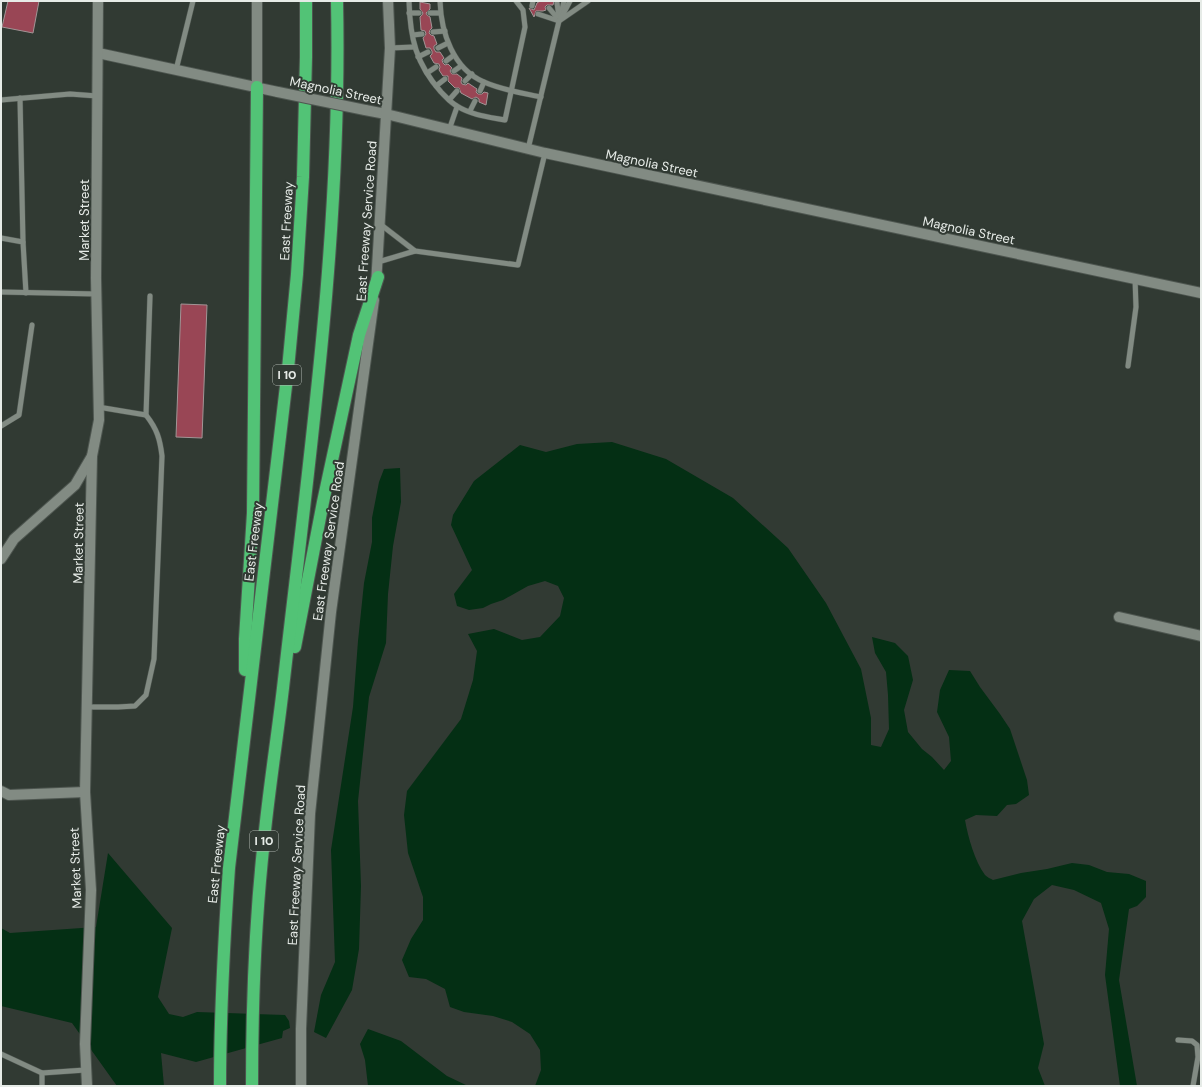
<svg xmlns="http://www.w3.org/2000/svg" width="1202" height="1087" font-family="'DM Sans',sans-serif">
<style>
.water{fill:#042f14}
.building{fill:#994655;stroke:#a29596}
.lines{fill:none;stroke-linecap:round;stroke-linejoin:round}
.service-casing{stroke:#4e5650;stroke-width:6}
.minor-casing{stroke:#4e5650;stroke-width:12}
.tertiary-casing{stroke:#4e5650;stroke-width:12}
.secondary-casing{stroke:#4e5650;stroke-width:12}
.motorway-casing{stroke:#4e5650;stroke-width:14}
.service{stroke:#828b83;stroke-width:5}
.minor{stroke:#828b83;stroke-width:10}
.tertiary{stroke:#828b83;stroke-width:10}
.secondary{stroke:#828b83;stroke-width:10}
.motorway{stroke:#52c376;stroke-width:12}
.tertiary-bridge-casing{stroke:#4e5650;stroke-width:12;stroke-linecap:butt}
.tertiary-bridge{stroke:#828b83;stroke-width:10}
.labels{text-anchor:middle;stroke-width:4;stroke-linejoin:round;paint-order:stroke}
.shield{fill:#313a33;stroke:#b0b6b1;stroke-width:1}
.shield-label{font-size:12px;font-weight:bold;fill:#e6ebe7}
.street-label{font-size:13px;fill:#e6ebe7;stroke:#313a33}
</style>
<rect width="100%" height="100%" fill="#313a33"/>
<!-- water -->
<g class="water">
<path d="M612,442L666,459L733,498L788,548L826,603L861,669L871,718V745L881,747L889,729L888,695L886,672L875,653L872,637L895,643L908,656L913,680L904,710L908,732L922,749L932,757L944,770L951,761L949,737L937,712L940,690L949,670L970,671L980,687L1000,714L1010,729L1027,780L1029,795L1016,804L1007,805L997,816L976,815L965,820C968,837 975,862 985,875C987,877 991,879 993,880L1021,873L1047,869L1072,863L1089,865L1107,872L1129,874L1146,881V897L1137,906L1129,909L1119,980L1137,1086H1120L1105,975L1109,929L1101,903L1074,890L1052,885L1034,899L1022,921L1044,1044L1038,1068L1045,1086H535L541,1070L540,1050L530,1034L512,1022L493,1016L464,1012L450,1007L445,989L426,979L409,977L402,960L411,939L423,920V897L408,853L404,815L407,791L461,719L473,680L477,651L468,634L494,629L522,640L540,637L560,616L564,598L558,586L545,581L528,586L503,600L491,604L483,608L469,610L457,606L454,594L472,570L451,525L453,515L474,481L520,445L546,452L577,444Z"/>
<path d="M400,468L401,502L393,546L388,594L386,643L369,697L358,801L361,886L359,949L352,990L326,1038L314,1032L321,995L335,962L331,850L353,707L358,641L364,583L372,542V518L379,482L384,469Z"/>
<path d="M108,853L172,928L158,997L169,1014L183,1017L197,1012L285,1015L289,1021L290,1028L283,1031L282,1038L196,1062L161,1053L164,1086H117L72,1023L1,1006V928L10,933L96,927Z"/>
<path d="M368,1029L401,1041L447,1076L468,1086H368L365,1060L360,1044Z"/>
</g>
<!-- building -->
<g class="building">
<path d="M8,1H39L33,33L2,27Z"/>
<path d="M540,1H554L553,5H547L545,7L546,10L543,11H536L534,17L529,8L534,10L537,3Z"/>
<path d="M420,2L430,4V9L426,13L427,15L430,17L432,28L430,30L429,33L431,35L434,36L437,44L434,46V49L436,52H440L444,58L442,60L443,63L445,65L448,64L452,68L450,71L452,74H457L462,78L461,82L462,84L466,85L468,83L477,89L476,92L478,94H482L484,92L488,93L486,105L479,102V99L476,97L472,99L461,93L459,88H455L448,81V76H443L439,70L440,67L439,64L434,63L430,56L432,54V51L430,48H426L423,38L426,34L425,31L421,30L420,17L422,15L423,13L420,9Z"/>
<path d="M181,304L207,305L202,438L176,437Z"/>
</g>
<g class="lines">
<defs>
<g id="service">
<path d="M409,1C410,38 416,64 441,92C446,97 451,103 457,106C471,115 489,117 505,120L525,27L523,10L516,1"/>
<path d="M440,1C441,32 453,69 484,82C502,90 522,93 541,97"/>
<path d="M557,3L559,18"/>
<path d="M532,6L533,1"/>
<path d="M549,8L559,20"/>
<path d="M409,13H419"/>
<path d="M430,13H440"/>
<path d="M538,14L559,21"/>
<path d="M561,14L564,1"/>
<path d="M560,20L570,1"/>
<path d="M433,32L445,31"/>
<path d="M413,35L422,34"/>
<path d="M390,48L414,47"/>
<path d="M438,48L448,43"/>
<path d="M418,57L428,52"/>
<path d="M446,61L454,55"/>
<path d="M176,70L193,1"/>
<path d="M454,71L461,66"/>
<path d="M427,73L436,67"/>
<path d="M465,81L472,74"/>
<path d="M436,86L445,79"/>
<path d="M480,91L484,82"/>
<path d="M20,98L23,242"/>
<path d="M1,100L70,94L97,96"/>
<path d="M449,100L457,91"/>
<path d="M470,111L475,101"/>
<path d="M449,130L457,107"/>
<path d="M528,149L559,21L588,1"/>
<path d="M380,224L415,251L518,265L545,153"/>
<path d="M1,238L23,242L26,293"/>
<path d="M378,262L415,251"/>
<path d="M1,292L97,294"/>
<path d="M1128,366L1136,307L1135,278"/>
<path d="M146,415L150,296"/>
<path d="M1,426L19,415L32,325"/>
<path d="M87,707H118L135,706L146,695L154,659L162,456C160,439 157,429 146,415L98,407"/>
<path d="M1178,1040L1192,1041L1197,1045L1198,1057L1193,1086"/>
<path d="M1,1054L42,1073L85,1070"/>
<path d="M42,1073V1086"/>
</g>
<g id="minor">
<path d="M386,114L545,153L1201,293"/>
<path d="M1,559L14,539L75,485L92,456"/>
<path d="M1119,617L1201,636"/>
<path d="M1,791L9,795L85,792"/>
</g>
<g id="tertiary">
<path d="M98,53L278,92"/>
<path d="M365,110L386,114"/>
<path d="M87,1086L85,1044L91,890L85,792L92,456L99,420L96,278L98,1"/>
</g>
<g id="secondary">
<path d="M257,87V1"/>
<path d="M376,285L390,48L388,1"/>
<path d="M301,1086V1029L310,814L331,612L374,300"/>
</g>
<g id="motorway">
<path d="M295,647L323,502L359,335L378,277"/>
<path d="M245,670V639L253,513L257,87"/>
<path d="M220,1086C220,1013 224,941 229,868L288,369L297,274L303,177L306,57V1"/>
<path d="M252,1086C252,1004 255,921 264,840C269,789 277,739 283,688C309,460 342,231 337,1"/>
</g>
</defs>
<!-- service casing -->
<use href="#service" class="service-casing"/>
<!-- minor casing -->
<use href="#minor" class="minor-casing"/>
<!-- tertiary casing -->
<use href="#tertiary" class="tertiary-casing"/>
<!-- secondary casing -->
<use href="#secondary" class="secondary-casing"/>
<!-- motorway casing -->
<use href="#motorway" class="motorway-casing"/>
<!-- service -->
<use href="#service" class="service"/>
<!-- minor -->
<use href="#minor" class="minor"/>
<!-- tertiary -->
<use href="#tertiary" class="tertiary"/>
<!-- secondary -->
<use href="#secondary" class="secondary"/>
<!-- motorway -->
<use href="#motorway" class="motorway"/>
<defs>
<path id="tertiary-bridge" d="M278,92L365,110"/>
</defs>
<!-- tertiary-bridge casing -->
<use href="#tertiary-bridge" class="tertiary-bridge-casing"/>
<!-- tertiary-bridge -->
<use href="#tertiary-bridge" class="tertiary-bridge"/>
</g>
<g class="labels">
<!-- shield labels -->
<g class="shield">
<rect x="273" y="365" width="28" height="20" rx="3"/>
<rect x="250" y="831" width="28" height="20" rx="3"/>
</g>
<g class="shield-label">
<text x="287" y="379">I 10</text>
<text x="264" y="845">I 10</text>
</g>
<!-- street labels -->
<g class="street-label">
<text transform="translate(336 90) rotate(12)" y="5">Magnolia Street</text>
<text transform="translate(652 163) rotate(12)" y="5">Magnolia Street</text>
<text transform="translate(84 220) rotate(-90)" y="5">Market Street</text>
<text transform="translate(286 221) rotate(-87)" y="5">East Freeway</text>
<text transform="translate(366 221) rotate(-86)" y="5">East Freeway Service Road</text>
<text transform="translate(969 230) rotate(12)" y="5">Magnolia Street</text>
<text transform="translate(328 541) rotate(-82)" y="5">East Freeway Service Road</text>
<text transform="translate(253 542) rotate(-83)" y="5">East Freeway</text>
<text transform="translate(78 543) rotate(-89)" y="5">Market Street</text>
<text transform="translate(216 864) rotate(-84)" y="5">East Freeway</text>
<text transform="translate(296 865) rotate(-87)" y="5">East Freeway Service Road</text>
<text transform="translate(75 868) rotate(-92)" y="5">Market Street</text>
</g>
</g>
<!-- border -->
<rect width="1202" height="1087" fill="none" stroke="#e6ebe7" stroke-width="4"/>
</svg>
